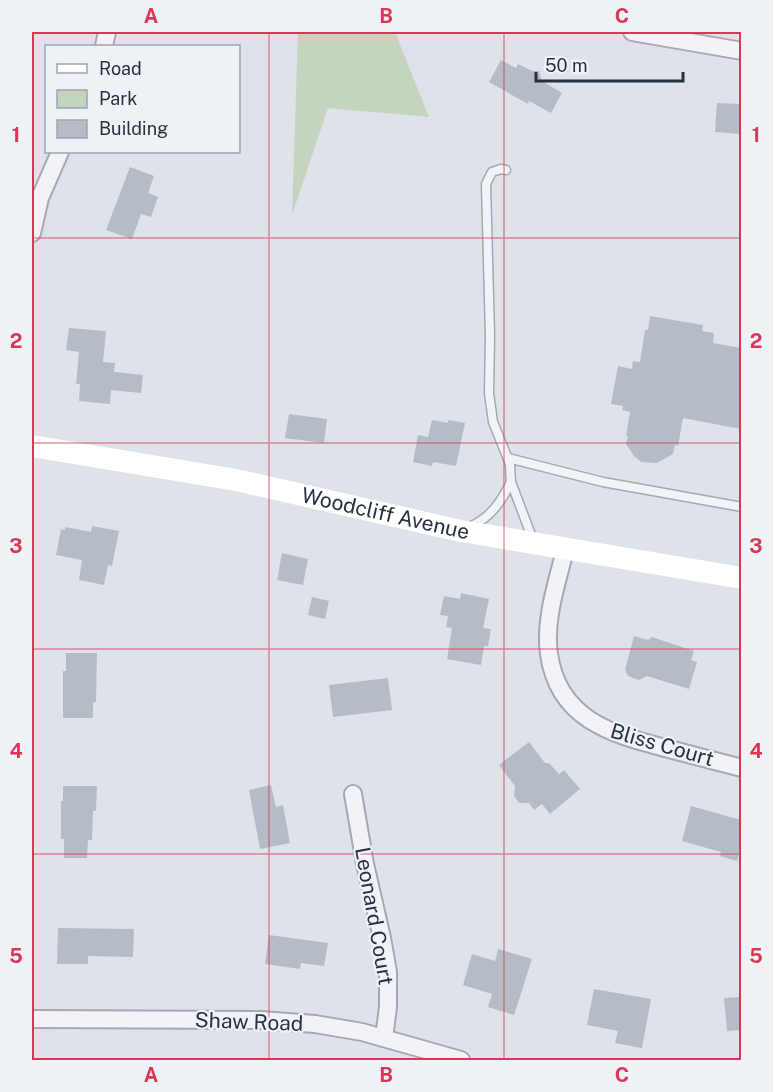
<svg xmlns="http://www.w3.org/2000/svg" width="773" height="1092" font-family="'Public Sans',sans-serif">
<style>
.green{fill:#c4d4be}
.building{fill:#b5bcc6}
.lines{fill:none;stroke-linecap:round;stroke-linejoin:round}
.service-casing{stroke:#a3aab3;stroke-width:11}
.minor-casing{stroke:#a3aab3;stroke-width:20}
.service{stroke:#f1f3f7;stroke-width:8}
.minor{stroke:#f1f3f7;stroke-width:16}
.secondary{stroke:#fff;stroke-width:22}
.grid{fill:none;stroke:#da3755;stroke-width:1.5;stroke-opacity:0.55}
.labels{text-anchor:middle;stroke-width:4.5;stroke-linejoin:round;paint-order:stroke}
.street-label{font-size:21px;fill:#263141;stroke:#eef2f6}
.neatline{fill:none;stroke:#da3755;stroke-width:2}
.grid-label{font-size:20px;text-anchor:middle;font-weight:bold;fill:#da3755}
</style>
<rect width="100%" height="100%" fill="#dee3e9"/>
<!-- green -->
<path class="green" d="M298,32H395L429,117L328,108L292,215Z"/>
<!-- building -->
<g class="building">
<path d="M501,60L516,68L518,64L532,71H539L542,81L562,93L551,113L529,101L528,104L489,82Z"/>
<path d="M717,103L741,104V134L715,132Z"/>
<path d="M130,167L154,176L148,193L158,197L151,217L141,214L132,239L106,230Z"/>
<path d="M650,316L703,325L702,331L714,333L713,343L741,348V429L683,418L678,446L675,445L673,454L657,463L641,462L634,456L626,444L628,436H626L630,412L622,410L623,406L611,404L618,366L632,369L633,361L640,362L645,330H648Z"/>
<path d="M69,328L106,331L103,362L115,363L114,372L143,375L141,393L111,390L110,404L79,401L80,384H76L79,352L66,350Z"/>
<path d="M289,414L327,419L324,443L285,438Z"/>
<path d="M432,420L448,423V420L465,423L456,466L433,462L432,466L413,462L418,435L428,437Z"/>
<path d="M92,526L119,531L112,566L108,565L104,585L79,580L82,560L56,555L61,529L65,530V527L91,532Z"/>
<path d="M282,553L308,559L303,585L277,580Z"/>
<path d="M461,593L489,599L483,628L491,629L488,646H484L481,665L447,659L452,628L446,627L448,616L440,615L444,596L460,599Z"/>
<path d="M312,597L329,601L325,619L308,615Z"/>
<path d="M634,636L648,640L652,637L694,651L691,660L697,662L689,689L647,676L639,680L628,676L625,670Z"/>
<path d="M66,653H97L96,702H93V718H63V671H66Z"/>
<path d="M388,678L392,710L333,717L329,685Z"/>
<path d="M529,742L545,763H549L559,774L564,770L580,789L550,814L542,804L534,810L529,803H519L514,796L515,786L499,765Z"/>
<path d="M271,785L276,807L283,805L290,843L260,849L249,790Z"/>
<path d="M63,786H97L96,811H93L92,840H88L87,858H64V839H61V801H63Z"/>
<path d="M691,806L741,820V846L737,861L720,856L721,852L682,841Z"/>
<path d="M58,928L134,929L133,957L88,956V964H57Z"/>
<path d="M269,935L328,943L324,966L301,963L300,969L265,964Z"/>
<path d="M498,949L532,959L514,1015L488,1007L492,994L463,985L472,954L495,961Z"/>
<path d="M594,989L651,999L642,1048L615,1043L618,1031L587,1025Z"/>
<path d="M741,997V1030L727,1031L724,998Z"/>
</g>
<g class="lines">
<defs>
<g id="service">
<path d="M506,170L501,169L492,172L486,184L490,336L489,393L493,422L510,464L511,482L533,540"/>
<path d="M508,458L603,482L742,507"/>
<path d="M470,527C491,517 501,502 511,482"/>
</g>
<g id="minor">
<path d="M632,32L742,51"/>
<path d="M104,46L107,32"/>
<path d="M32,233L40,198L60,152"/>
<path d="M565,550C557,583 544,620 549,654C558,719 611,734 665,748C691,755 716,761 742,768"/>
<path d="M353,794L365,864L382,938L388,972V1007L384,1038"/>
<path d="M32,1019L261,1020L315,1024L362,1032L461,1060"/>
</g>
</defs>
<!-- service casing -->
<use href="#service" class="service-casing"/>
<!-- minor casing -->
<use href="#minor" class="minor-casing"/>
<!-- service -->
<use href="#service" class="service"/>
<!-- minor -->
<use href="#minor" class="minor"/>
<!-- secondary -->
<path class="secondary" id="s1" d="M32,446L236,480L461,531L742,578"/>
</g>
<!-- grid -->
<path class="grid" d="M269,32V1060M504,32V1060M32,238H742M32,443H742M32,649H742M32,854H742"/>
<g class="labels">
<!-- street labels -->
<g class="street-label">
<text dy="7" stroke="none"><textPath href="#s1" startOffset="360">Woodcliff Avenue</textPath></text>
<text transform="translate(662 745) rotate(16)" y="7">Bliss Court</text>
<text transform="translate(374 916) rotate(80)" y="7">Leonard Court</text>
<text transform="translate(249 1022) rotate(2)" y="7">Shaw Road</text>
</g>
</g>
<!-- border -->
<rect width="773" height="1092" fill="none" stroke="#eef2f6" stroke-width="66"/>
<!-- legend -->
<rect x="45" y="45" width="195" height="108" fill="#eef2f6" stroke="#9ea5ae" stroke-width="1.5"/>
<rect x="57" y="64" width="30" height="9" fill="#ffffff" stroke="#9ea5ae" stroke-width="1.5"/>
<text x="99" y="75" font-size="18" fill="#263141">Road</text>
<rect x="57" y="90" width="30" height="18" fill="#c4d4be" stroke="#9ea5ae" stroke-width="1.5"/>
<text x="99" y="105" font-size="18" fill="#263141">Park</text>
<rect x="57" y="120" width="30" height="18" fill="#b5bcc6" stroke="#9ea5ae" stroke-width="1.5"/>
<text x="99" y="135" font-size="18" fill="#263141">Building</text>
<!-- scale -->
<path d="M536 72v9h147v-9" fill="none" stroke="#263141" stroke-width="3"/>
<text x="545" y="72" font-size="18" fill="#263141" stroke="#eef2f6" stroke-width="4.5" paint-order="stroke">50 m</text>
<rect x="33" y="33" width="707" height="1026" class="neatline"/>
<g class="grid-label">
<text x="151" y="23">A</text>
<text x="386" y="23">B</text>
<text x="622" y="23">C</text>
<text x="16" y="142">1</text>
<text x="756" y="142">1</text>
<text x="16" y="348">2</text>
<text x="756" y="348">2</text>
<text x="16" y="553">3</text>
<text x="756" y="553">3</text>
<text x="16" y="758">4</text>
<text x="756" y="758">4</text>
<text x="16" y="963">5</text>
<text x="756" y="963">5</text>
<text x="151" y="1082">A</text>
<text x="386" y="1082">B</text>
<text x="622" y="1082">C</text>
</g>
</svg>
